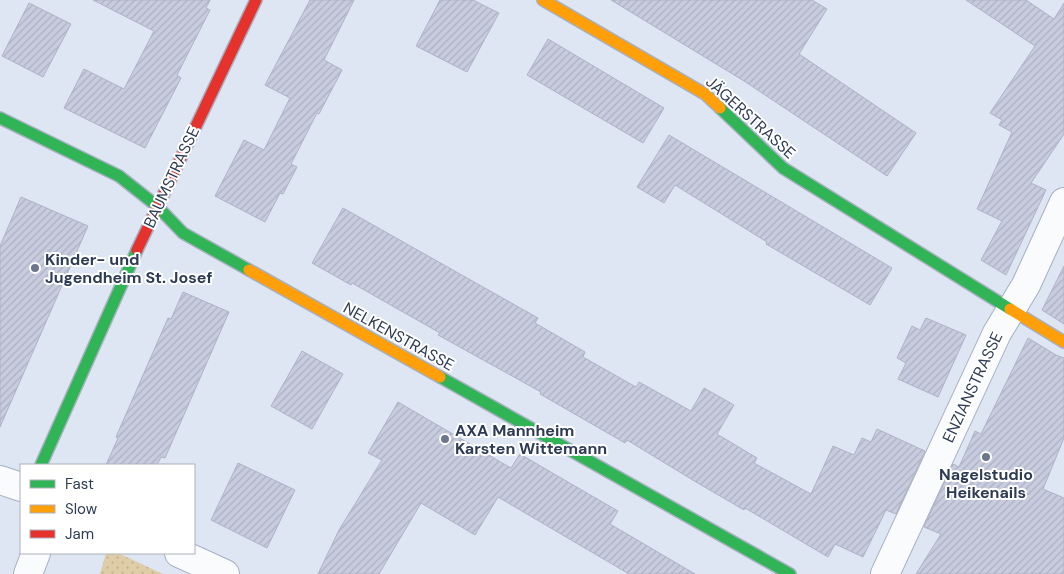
<svg xmlns="http://www.w3.org/2000/svg" width="1064" height="574" font-family="'DM Sans',sans-serif">
<style>
.grass{fill:url(#grass-dots)}
.building{fill:url(#building-hatch);stroke:#afb2c5}
.lines{fill:none;stroke-linecap:round;stroke-linejoin:round}
.street-casing{stroke:#a6b0c1;stroke-width:30}
.fast-casing{stroke:#a6b0c1;stroke-width:14}
.slow-casing{stroke:#a6b0c1;stroke-width:14}
.jam-casing{stroke:#a6b0c1;stroke-width:14}
.street{stroke:#fafbfd;stroke-width:28}
.fast{stroke:#30b455;stroke-width:11}
.slow{stroke:#ff9f0a;stroke-width:11}
.jam{stroke:#e5322d;stroke-width:11}
.poi-dot{fill:#6c778d;stroke:#fff;stroke-width:2}
.labels{text-anchor:middle;stroke-width:4;stroke-linejoin:round;paint-order:stroke}
.street-label{font-size:16px;fill:#2e3b55;stroke:#fff}
.poi-label{font-size:16px;font-weight:bold;fill:#2e3b55;stroke:#fff;text-anchor:start}
</style>
<defs>
<pattern id="grass-dots" width="8" height="8" patternUnits="userSpaceOnUse" patternTransform="scale(1.25)"><rect width="8" height="8" fill="#dfcda8"/><path d="M2 2h.1M6 6h.1" fill="none" stroke="#c0b193" stroke-width="1.8" stroke-linecap="round"/></pattern>
<pattern id="building-hatch" width="6" height="6" patternUnits="userSpaceOnUse" patternTransform="scale(1.25)"><rect width="6" height="6" fill="#c8ccdf"/><path d="M-1 1l2-2M0 6l6-6M5 7l2-2" fill="none" stroke="#acb0c1"/></pattern>
</defs>
<rect width="100%" height="100%" fill="#dee6f4"/>
<!-- grass -->
<path class="grass" d="M106,553H118L163,574H100Z"/>
<!-- building -->
<g class="building">
<path d="M93,0H210L206,8L210,10L177,75L181,78L145,148L64,108L84,69L124,89L154,31Z"/>
<path d="M310,0H354L324,60L342,70L319,114L317,113L291,164L297,167L283,194L280,193L265,222L215,196L244,140L264,150L290,98L265,85Z"/>
<path d="M440,0H473L499,13L467,72L416,46Z"/>
<path d="M611,0H812L827,9L799,54L916,133L887,176L744,81Z"/>
<path d="M966,0H1026L1054,19L1064,3V134L1031,183L1046,190L1006,275L981,260L1002,221L977,209L1012,132L999,125L1002,120L990,113L1035,46Z"/>
<path d="M29,3L71,24L43,77L2,56Z"/>
<path d="M548,39L664,108L643,143L527,75Z"/>
<path d="M669,135L892,268L870,305L766,244L767,242L675,185L664,203L637,187Z"/>
<path d="M21,197L88,226L0,427V246Z"/>
<path d="M343,208L538,318L535,323L585,352L583,357L636,387L639,382L691,411L704,388L734,405L717,434L757,458L754,463L811,494L833,446L854,455L862,438L871,442L877,429L925,451L896,514L886,510L863,557L835,544L828,557L745,508L744,510L696,482L627,440L625,443L540,394L541,392L438,335L440,333L352,283L351,285L312,263Z"/>
<path d="M1064,266V324L1042,310Z"/>
<path d="M183,292L229,312L165,458L161,457L157,465H106L118,438L116,437L168,318L171,319Z"/>
<path d="M926,318L966,335L938,397L898,379L906,363L897,358L912,326L920,330Z"/>
<path d="M1028,338L1056,355L1064,358V438L1043,489L1064,498V574H916L941,534L924,527L953,464L959,467L975,431L981,434Z"/>
<path d="M302,351L343,374L312,429L271,406Z"/>
<path d="M398,402L511,468L520,454L549,471L618,511L610,524L695,574H629L498,497L475,535L421,503L379,574H318L339,530L382,460L368,453Z"/>
<path d="M238,463L295,490L267,548L211,520Z"/>
</g>
<g class="lines">
<defs>
<g id="street">
<path d="M0,480L21,487"/>
<path d="M179,553L225,574"/>
<path d="M28,574L36,553"/>
<path d="M885,574L997,333L1026,285L1064,202"/>
</g>
<g id="fast">
<path d="M720,108L783,168L1010,309"/>
<path d="M0,118L119,176L157,206L183,233L249,270"/>
<path d="M440,377L790,574"/>
<path d="M41,465L137,250"/>
</g>
<g id="slow">
<path d="M543,0L705,94L720,108"/>
<path d="M249,270L440,377"/>
<path d="M1010,309L1064,342"/>
</g>
<path id="jam" d="M137,250L256,0"/>
</defs>
<!-- street casing -->
<use href="#street" class="street-casing"/>
<!-- fast casing -->
<use href="#fast" class="fast-casing"/>
<!-- slow casing -->
<use href="#slow" class="slow-casing"/>
<!-- jam casing -->
<use href="#jam" class="jam-casing"/>
<!-- street -->
<use href="#street" class="street"/>
<!-- fast -->
<use href="#fast" class="fast"/>
<!-- slow -->
<use href="#slow" class="slow"/>
<!-- jam -->
<use href="#jam" class="jam"/>
</g>
<!-- markers -->
<g class="poi-dot">
<circle cx="35" cy="268" r="5"/>
<circle cx="445" cy="439" r="5"/>
<circle cx="986" cy="457" r="5"/>
</g>
<g class="labels">
<!-- street labels -->
<g class="street-label">
<text transform="translate(751 117) rotate(42)" y="6">JÄGERSTRASSE</text>
<text transform="translate(171 177) rotate(-65)" y="6">BAUMSTRASSE</text>
<text transform="translate(399 336) rotate(29)" y="6">NELKENSTRASSE</text>
<text transform="translate(972 387) rotate(-65)" y="6">ENZIANSTRASSE</text>
</g>
<!-- poi labels -->
<g class="poi-label">
<text x="45" y="265">Kinder- und<tspan x="45" dy="18">Jugendheim St. Josef</tspan></text>
<text x="455" y="436">AXA Mannheim<tspan x="455" dy="18">Karsten Wittemann</tspan></text>
<text x="986" y="480" text-anchor="middle">Nagelstudio<tspan x="986" dy="18">Heikenails</tspan></text>
</g>
</g>
<!-- legend -->
<rect x="20" y="464" width="175" height="90" fill="#ffffff" stroke="#abb1bb"/>
<rect x="30" y="480" width="25" height="8" fill="#30b455" stroke="#abb1bb"/>
<text x="65" y="489" font-size="15" fill="#2e3b55">Fast</text>
<rect x="30" y="505" width="25" height="8" fill="#ff9f0a" stroke="#abb1bb"/>
<text x="65" y="514" font-size="15" fill="#2e3b55">Slow</text>
<rect x="30" y="530" width="25" height="8" fill="#e5322d" stroke="#abb1bb"/>
<text x="65" y="539" font-size="15" fill="#2e3b55">Jam</text>
</svg>
